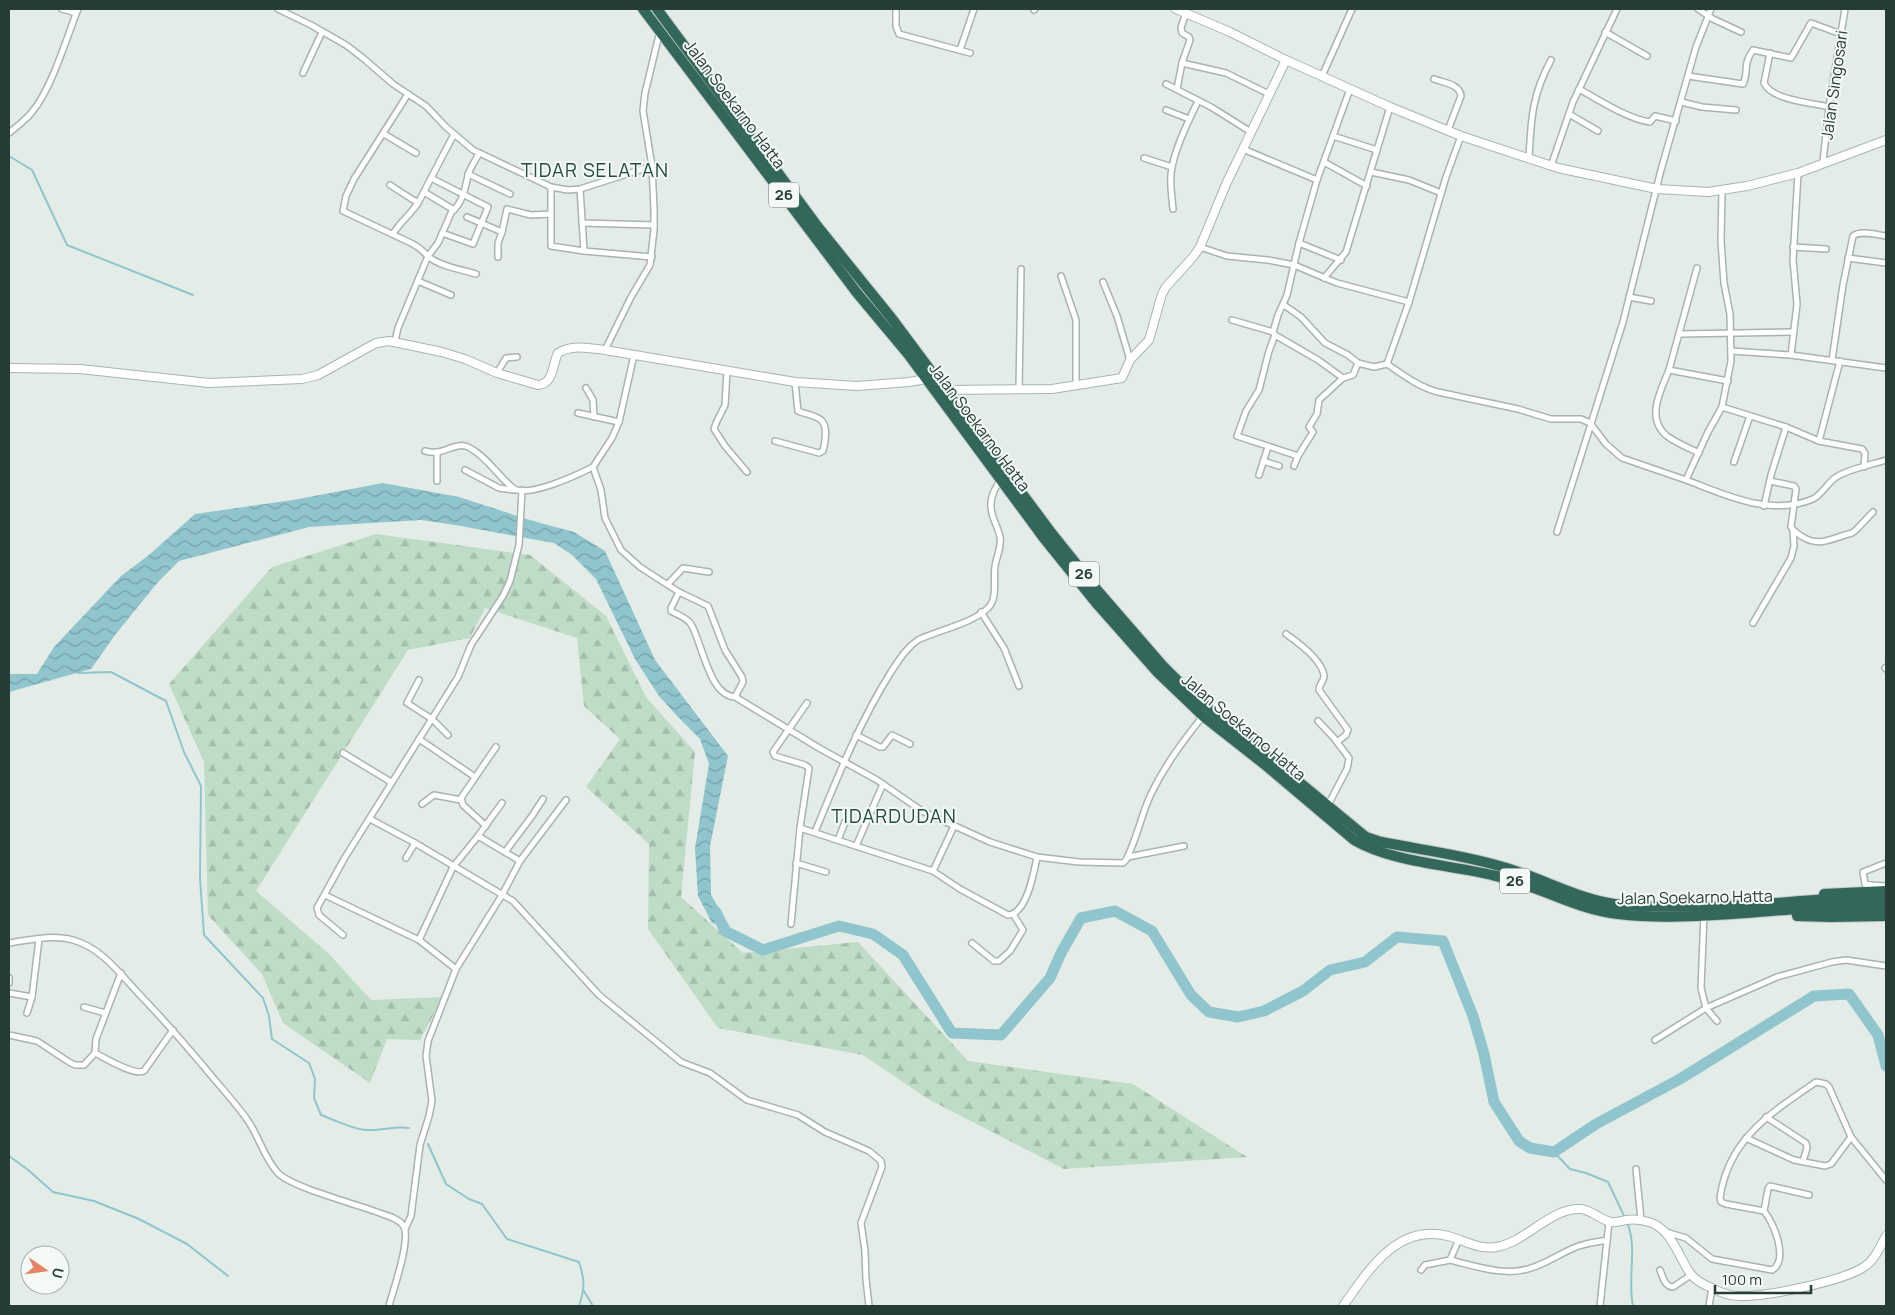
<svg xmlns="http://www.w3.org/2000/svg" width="1895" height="1315" font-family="Manrope,sans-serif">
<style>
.forest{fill:url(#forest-firs)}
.water{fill:url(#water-waves)}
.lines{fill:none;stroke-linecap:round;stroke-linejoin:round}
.stream{stroke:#90c5cd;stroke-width:2}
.river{stroke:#90c5cd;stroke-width:11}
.street-casing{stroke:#a7b4af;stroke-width:8}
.secondary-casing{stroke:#a3b7b0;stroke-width:10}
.highway-casing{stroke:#c2c9c7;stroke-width:12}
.street{stroke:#fff;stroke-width:5}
.secondary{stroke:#fff;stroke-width:8}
.highway{stroke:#33675b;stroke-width:10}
.labels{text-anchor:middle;stroke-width:4;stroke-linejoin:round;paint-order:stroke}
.shield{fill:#f4f9f6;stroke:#637570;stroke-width:1}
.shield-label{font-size:15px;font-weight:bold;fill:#253d36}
.street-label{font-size:16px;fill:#253d36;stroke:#f4f9f6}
.quarter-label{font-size:19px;letter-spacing:1px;fill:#224d42;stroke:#f4f9f6}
</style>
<defs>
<pattern id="forest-firs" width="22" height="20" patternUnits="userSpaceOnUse" patternTransform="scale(1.25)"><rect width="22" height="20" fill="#bfdcc6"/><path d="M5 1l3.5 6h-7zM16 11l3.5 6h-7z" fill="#a4beab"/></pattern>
<pattern id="water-waves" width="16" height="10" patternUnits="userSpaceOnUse" patternTransform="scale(1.25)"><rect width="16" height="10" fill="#90c5cd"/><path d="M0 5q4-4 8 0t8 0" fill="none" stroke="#75a1a7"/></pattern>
</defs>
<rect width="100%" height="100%" fill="#e4ece8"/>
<!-- forest -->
<path class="forest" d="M376,534L530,555L606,616L646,697L695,752L681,897L743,953L858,942L968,1061L1133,1084L1247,1157L1064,1169L928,1099L863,1055L718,1028L648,929L649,844L586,787L620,739L584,706L577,638L485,608L470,638L408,650L256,891L328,953L371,1000L443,997L420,1040L387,1039L370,1083L283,1023L262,974L208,915L204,762L169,684L272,567Z"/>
<!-- water -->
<path class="water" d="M383,483L459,497L533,521L574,532L605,551L655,660L728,756L710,846L711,895L730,927L712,923L698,896L695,848L709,764L700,739L678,717L659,696L635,659L596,579L572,555L554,543L455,525L421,520L371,523L309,527L179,561L158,582L115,635L91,669L9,692V674H37L54,647L121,576L149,555L195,514L293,500Z"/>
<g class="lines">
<!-- stream -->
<g class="stream">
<path d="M9,156L32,170L67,245L193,295"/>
<path d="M78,673L111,672L166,701L184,752L201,786L200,878L204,935L263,998L269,1016L272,1039L309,1063L315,1079L314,1098L321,1115C335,1120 352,1129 366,1130C382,1131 393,1126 409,1128"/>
<path d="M428,1144L446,1184L469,1199L482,1204L507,1239L579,1262C585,1280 585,1288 579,1306"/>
<path d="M1554,1152L1570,1169L1586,1173L1608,1182L1625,1218"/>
<path d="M9,1156L27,1169L53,1192L94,1201L139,1219L187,1244L228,1276"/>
<path d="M1627,1222C1638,1249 1627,1279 1633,1306"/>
<path d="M584,1291L593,1306"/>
</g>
<!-- river -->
<path class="river" d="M716,912L725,931L763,950L839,926L873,934L903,955L952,1033L1001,1035L1050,978L1061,953L1081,918L1115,911L1152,931L1191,995L1209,1012L1238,1017L1264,1011L1303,991L1330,970L1365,962L1397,937L1443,941L1473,1016L1484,1054L1494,1102L1519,1141L1530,1148L1554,1152L1596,1124L1680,1079L1814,996L1849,994L1878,1035L1886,1066"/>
<defs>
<g id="street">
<path d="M62,9L76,13"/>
<path d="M278,9L311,25L346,45L363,58L393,84L426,106L446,127L473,150L551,187L568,190L580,189L652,166"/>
<path d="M896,9V26L899,34L970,53"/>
<path d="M1698,9L1713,19L1741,32"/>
<path d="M1034,10L1035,9"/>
<path d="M1605,32L1647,56"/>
<path d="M960,50L974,9"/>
<path d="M1770,53L1764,83C1771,100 1813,103 1829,107"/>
<path d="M1182,63L1226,73L1269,94"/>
<path d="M303,73L322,32"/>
<path d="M1322,76L1352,9"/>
<path d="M1688,76L1743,84C1749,73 1742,65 1753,50L1791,58L1811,23L1841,34"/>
<path d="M1434,79C1444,83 1460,84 1461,96L1448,130"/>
<path d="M1166,84L1211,107L1251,132"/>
<path d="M1177,89L1182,63L1190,40L1189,37L1182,33L1181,28L1186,12"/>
<path d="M1579,89C1599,100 1628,119 1650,122L1655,116L1676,121"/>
<path d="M408,94L354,179L346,196L343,211L413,244C422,249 422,251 429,257C439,266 463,270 476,274"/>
<path d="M1681,102L1702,107L1736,110"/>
<path d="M1166,110L1189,119"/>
<path d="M1569,114L1598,131"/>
<path d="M9,133C17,126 26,120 32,112C52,88 66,39 78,9"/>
<path d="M384,134L416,153"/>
<path d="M1333,136L1377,150"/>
<path d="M1243,149L1317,180L1299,243L1287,295L1278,315L1273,332L1275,335L1269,351L1259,390L1246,411L1237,436L1298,456L1313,432L1309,427L1317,414L1319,400L1343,378L1353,375L1358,363L1374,367L1387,364"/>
<path d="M1144,158L1172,167"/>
<path d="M1529,158C1531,119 1532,95 1551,60"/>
<path d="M1324,162L1367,186"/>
<path d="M1823,162L1829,107L1845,9"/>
<path d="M1551,166L1573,102L1617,9"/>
<path d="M1371,172L1409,180L1441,193"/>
<path d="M468,174L510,194"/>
<path d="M431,178L488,207L473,244L442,233"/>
<path d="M1317,180L1350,89"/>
<path d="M390,185L418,203"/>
<path d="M551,187V246L584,251"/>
<path d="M580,189L584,251L652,257"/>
<path d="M424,192L454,210"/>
<path d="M1173,209C1172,198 1170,186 1171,174C1173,152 1188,122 1198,101"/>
<path d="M467,217L502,232L507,209L531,215L551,214"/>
<path d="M582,223L654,225"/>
<path d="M393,234C400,222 410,215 418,203L454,134"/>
<path d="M1299,243L1341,260"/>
<path d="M1200,247L1227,256L1268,260L1294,265L1337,283L1409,302L1446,177L1461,136"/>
<path d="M1793,247L1826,249"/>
<path d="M498,257V243L502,232"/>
<path d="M1848,258L1886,263"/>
<path d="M1697,268L1669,370L1728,381"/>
<path d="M1061,276L1076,320V385"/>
<path d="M1324,278L1346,252L1390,107"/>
<path d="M418,281L451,295"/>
<path d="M1103,282L1117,316L1130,360"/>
<path d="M1629,297L1651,301"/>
<path d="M1409,302L1387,364C1403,375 1419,387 1438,392L1518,409L1551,419H1581L1590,423L1606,444L1622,458L1686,480L1708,432L1722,407L1731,361L1730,314L1724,283L1721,241L1722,191"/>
<path d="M1284,305L1301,317L1325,343L1348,355L1358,363"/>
<path d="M1232,320L1273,332"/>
<path d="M1679,334L1793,332"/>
<path d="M1275,335L1318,360L1343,378"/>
<path d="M395,341L398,328L428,256L438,243L452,211C462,205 466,186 468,175C470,168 476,160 479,153"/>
<path d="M605,350L631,297L650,265L654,230V209L652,166L643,111L645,93L660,31"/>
<path d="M1731,351L1791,355L1886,368"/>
<path d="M634,355L619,422L612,438L593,467L601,490L605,518L621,550L640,567L657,578L679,592L708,606L725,650L742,677L743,682L736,695L737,698L819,748L877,780L922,811L990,842L1037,857L1079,862L1123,863L1126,860C1137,839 1141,815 1151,794C1165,765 1183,741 1203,716"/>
<path d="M1791,355L1797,304L1793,260L1798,173"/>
<path d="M1832,360L1843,285L1853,236C1861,230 1877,235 1886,236"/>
<path d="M1840,361L1819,441L1862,449L1865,453L1864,467"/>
<path d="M1669,370C1661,390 1645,418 1667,436C1676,443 1689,448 1699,453"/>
<path d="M727,371L725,405L716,423L714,429L725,446L747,472"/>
<path d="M497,373L506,358L517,357"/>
<path d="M586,388L593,400L594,417"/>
<path d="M1019,390L1021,269"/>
<path d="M1722,407L1786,427L1819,441"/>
<path d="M578,413L619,422"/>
<path d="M775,441L819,453L823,451C825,443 828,426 821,420C815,415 804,414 798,411L795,382"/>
<path d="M425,451C429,452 433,453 437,452C448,451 459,441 470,448C487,457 498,476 513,488C527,499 579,474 593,467"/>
<path d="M1263,461L1279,466"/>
<path d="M1734,462L1750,416"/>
<path d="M1294,466L1298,456"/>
<path d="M465,470L499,488L514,490"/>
<path d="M1259,475L1268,447"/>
<path d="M1686,480C1726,495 1770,517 1813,499C1823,494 1828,481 1838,476C1852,468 1871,465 1886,460"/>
<path d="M437,481V452"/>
<path d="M1770,481L1794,486L1796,489L1791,527C1794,532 1798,534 1803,537C1820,548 1834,537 1852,533L1856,530L1873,512"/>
<path d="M1764,506L1771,475L1786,427"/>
<path d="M1557,532L1623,322L1661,170L1696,47L1711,9"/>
<path d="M668,584L683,568L709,572"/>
<path d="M679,592L671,608V611C678,615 686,617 691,624C702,642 709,697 736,697"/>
<path d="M981,612L1004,648L1019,686"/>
<path d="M1753,623L1791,558L1794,546L1793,530"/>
<path d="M1286,634C1299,643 1321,659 1324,675C1325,680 1319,684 1319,690L1348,730L1346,735L1337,742"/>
<path d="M1885,668L1886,669"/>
<path d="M419,680L407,703L432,719L448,735"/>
<path d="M807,703L773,752L775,756L805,765L809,768L800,828L933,871L960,889L1008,915C1027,914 1034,872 1037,857"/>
<path d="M1318,721L1334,738L1349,758L1347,769L1328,805"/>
<path d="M856,735L880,747H883L892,735L910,744"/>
<path d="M419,739L475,777"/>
<path d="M343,753L391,782"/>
<path d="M422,804L434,795L461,800"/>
<path d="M370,819L415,843L513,901L599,995L681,1062L710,1073L747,1100L798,1115L825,1132L869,1151L881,1161L882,1167L861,1223L865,1251L866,1279L869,1306"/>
<path d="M486,826L463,805L461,798L496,747"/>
<path d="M815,832C837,778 860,721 891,672C899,660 906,648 918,640C938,630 972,624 988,608C998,599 993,579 995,567C996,556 1002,549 1000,537C998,526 990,516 991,504C991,495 996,487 1001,479"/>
<path d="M478,836L502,803"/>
<path d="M838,840L845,822"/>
<path d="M856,846L883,784"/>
<path d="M505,852L532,816L543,799"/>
<path d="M1128,857L1184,846"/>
<path d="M406,858L415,843"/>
<path d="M796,863L826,872"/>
<path d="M933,871L954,826"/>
<path d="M1870,885L1886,886"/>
<path d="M1870,891V885L1865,884L1863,872L1886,863"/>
<path d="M325,895L419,940"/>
<path d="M1704,914L1701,988L1706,1008L1717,1021"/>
<path d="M791,924L800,828"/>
<path d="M343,935L319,915L317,908L344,859L458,677L471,645L503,596L510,581L519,545L522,490"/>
<path d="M9,943C29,940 53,934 73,940C102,948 120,974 139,994C166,1022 190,1050 215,1080C225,1092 236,1104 246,1118C259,1135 263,1157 278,1173C291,1187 356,1204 377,1212C385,1215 398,1218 403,1225C412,1238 393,1290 389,1306"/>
<path d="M972,943L994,961H999L1010,951L1023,930L1013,914"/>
<path d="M456,969L419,940L453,867L478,836L520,861L566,800"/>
<path d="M121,973L96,1039L95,1053C105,1058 134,1076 144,1071L173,1030"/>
<path d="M9,978V983"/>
<path d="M9,993L32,997"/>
<path d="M84,1007L105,1013"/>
<path d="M27,1013L32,997L39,939"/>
<path d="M9,1035L37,1041L69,1062L75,1065H84L95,1053"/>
<path d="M1655,1040L1706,1008L1777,977L1832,962L1846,960L1886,966"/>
<path d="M1766,1117L1806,1143L1807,1148L1803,1161"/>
<path d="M1746,1138L1794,1160L1825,1166L1831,1164L1851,1137"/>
<path d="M1636,1169L1641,1220"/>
<path d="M1809,1195L1770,1186L1768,1189L1764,1211L1726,1204L1721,1202L1720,1198C1728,1139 1771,1113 1816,1082L1826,1084L1829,1087L1851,1137L1886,1180"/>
<path d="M405,1229L411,1216L420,1145L429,1116L432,1101L426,1056L428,1041L456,969L502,895L520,861"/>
<path d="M1666,1232L1686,1238L1712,1259L1772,1270C1789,1260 1774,1223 1764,1211"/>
<path d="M1450,1260C1475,1266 1505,1277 1531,1268C1547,1263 1561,1253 1576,1247C1586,1243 1597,1242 1607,1240"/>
<path d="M1421,1270L1425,1265L1450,1260L1459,1239"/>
<path d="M1660,1270C1663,1277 1664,1286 1673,1287L1691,1275"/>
<path d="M1600,1306L1609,1222"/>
<path d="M1709,1306L1712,1288"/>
</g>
<g id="secondary">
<path d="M1176,9L1230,32L1286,60L1390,107L1461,136L1558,168L1657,189L1708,192L1747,186L1798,173L1886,140"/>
<path d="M9,368L80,369L209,383L302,379L318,375L376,343L389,341L442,352L465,359L497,373L538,385C554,384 552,365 558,353C572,344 589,348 605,350L795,382L857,386L909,382L926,379"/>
<path d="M945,390L1052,389L1122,378L1130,360L1149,340L1162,294L1166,287L1193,257L1200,247L1227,182L1286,60"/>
<path d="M1343,1306C1368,1271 1397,1223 1448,1236C1464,1240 1479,1250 1496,1247C1525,1243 1551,1207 1581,1209C1592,1210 1600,1220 1611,1222C1617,1223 1621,1221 1626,1220C1633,1219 1642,1220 1649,1222C1672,1229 1678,1256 1690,1273C1695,1280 1704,1285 1712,1288C1721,1293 1730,1296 1740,1296C1766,1297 1843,1281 1864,1267C1875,1260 1880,1247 1886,1236"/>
</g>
<g id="highway">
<path d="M643,9L857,293L908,354L1043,537L1097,604L1158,673L1203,716L1264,764L1354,840C1391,862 1450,865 1492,875C1536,884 1573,909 1618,914C1705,924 1799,902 1886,908"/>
<path d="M657,9L818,227L893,320L1050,531L1098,591L1163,666L1187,690L1366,837L1381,842C1422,850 1464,855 1503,867C1543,878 1580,901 1622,905C1664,908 1708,907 1750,905C1795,902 1841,896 1886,900"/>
<path d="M1824,894L1886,891"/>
<path d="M1797,916L1830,917L1886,916"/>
</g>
</defs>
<!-- street casing -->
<use href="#street" class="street-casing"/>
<!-- secondary casing -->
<use href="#secondary" class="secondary-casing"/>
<!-- highway casing -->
<use href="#highway" class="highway-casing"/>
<!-- street -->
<use href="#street" class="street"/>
<!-- secondary -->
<use href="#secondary" class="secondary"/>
<!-- highway -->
<use href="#highway" class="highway"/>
</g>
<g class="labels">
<!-- shield labels -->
<g class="shield">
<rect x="769" y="182.5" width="30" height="25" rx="4"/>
<rect x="1069" y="561.5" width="30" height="25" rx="4"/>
<rect x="1500" y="868.5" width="30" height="25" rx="4"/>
</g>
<g class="shield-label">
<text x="784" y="200">26</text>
<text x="1084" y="579">26</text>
<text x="1515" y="886">26</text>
</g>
<!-- street labels -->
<g class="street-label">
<text transform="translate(1834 85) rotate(-82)" y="6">Jalan Singosari</text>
<text transform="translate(735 104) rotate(53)" y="6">Jalan Soekarno Hatta</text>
<text transform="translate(980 427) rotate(53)" y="6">Jalan Soekarno Hatta</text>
<text transform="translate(1244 727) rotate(40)" y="6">Jalan Soekarno Hatta</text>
<text transform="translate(1695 897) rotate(-1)" y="6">Jalan Soekarno Hatta</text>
</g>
<!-- quarter labels -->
<g class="quarter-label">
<text x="595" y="177">TIDAR SELATAN</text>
<text x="894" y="823">TIDARDUDAN</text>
</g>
</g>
<!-- border -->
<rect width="1895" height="1315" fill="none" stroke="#253d36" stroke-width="20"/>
<!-- north arrow -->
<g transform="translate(45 1270) rotate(103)"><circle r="24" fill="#f4f9f6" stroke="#a1aea9"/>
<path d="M0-4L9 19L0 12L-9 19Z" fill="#e78467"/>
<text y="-8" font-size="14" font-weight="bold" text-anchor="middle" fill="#253d36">U</text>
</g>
<!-- scale -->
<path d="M1715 1285v8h96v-8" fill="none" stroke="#253d36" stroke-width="2.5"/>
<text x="1722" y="1285" font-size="15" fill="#253d36" stroke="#f4f9f6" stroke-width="4" paint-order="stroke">100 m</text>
</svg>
